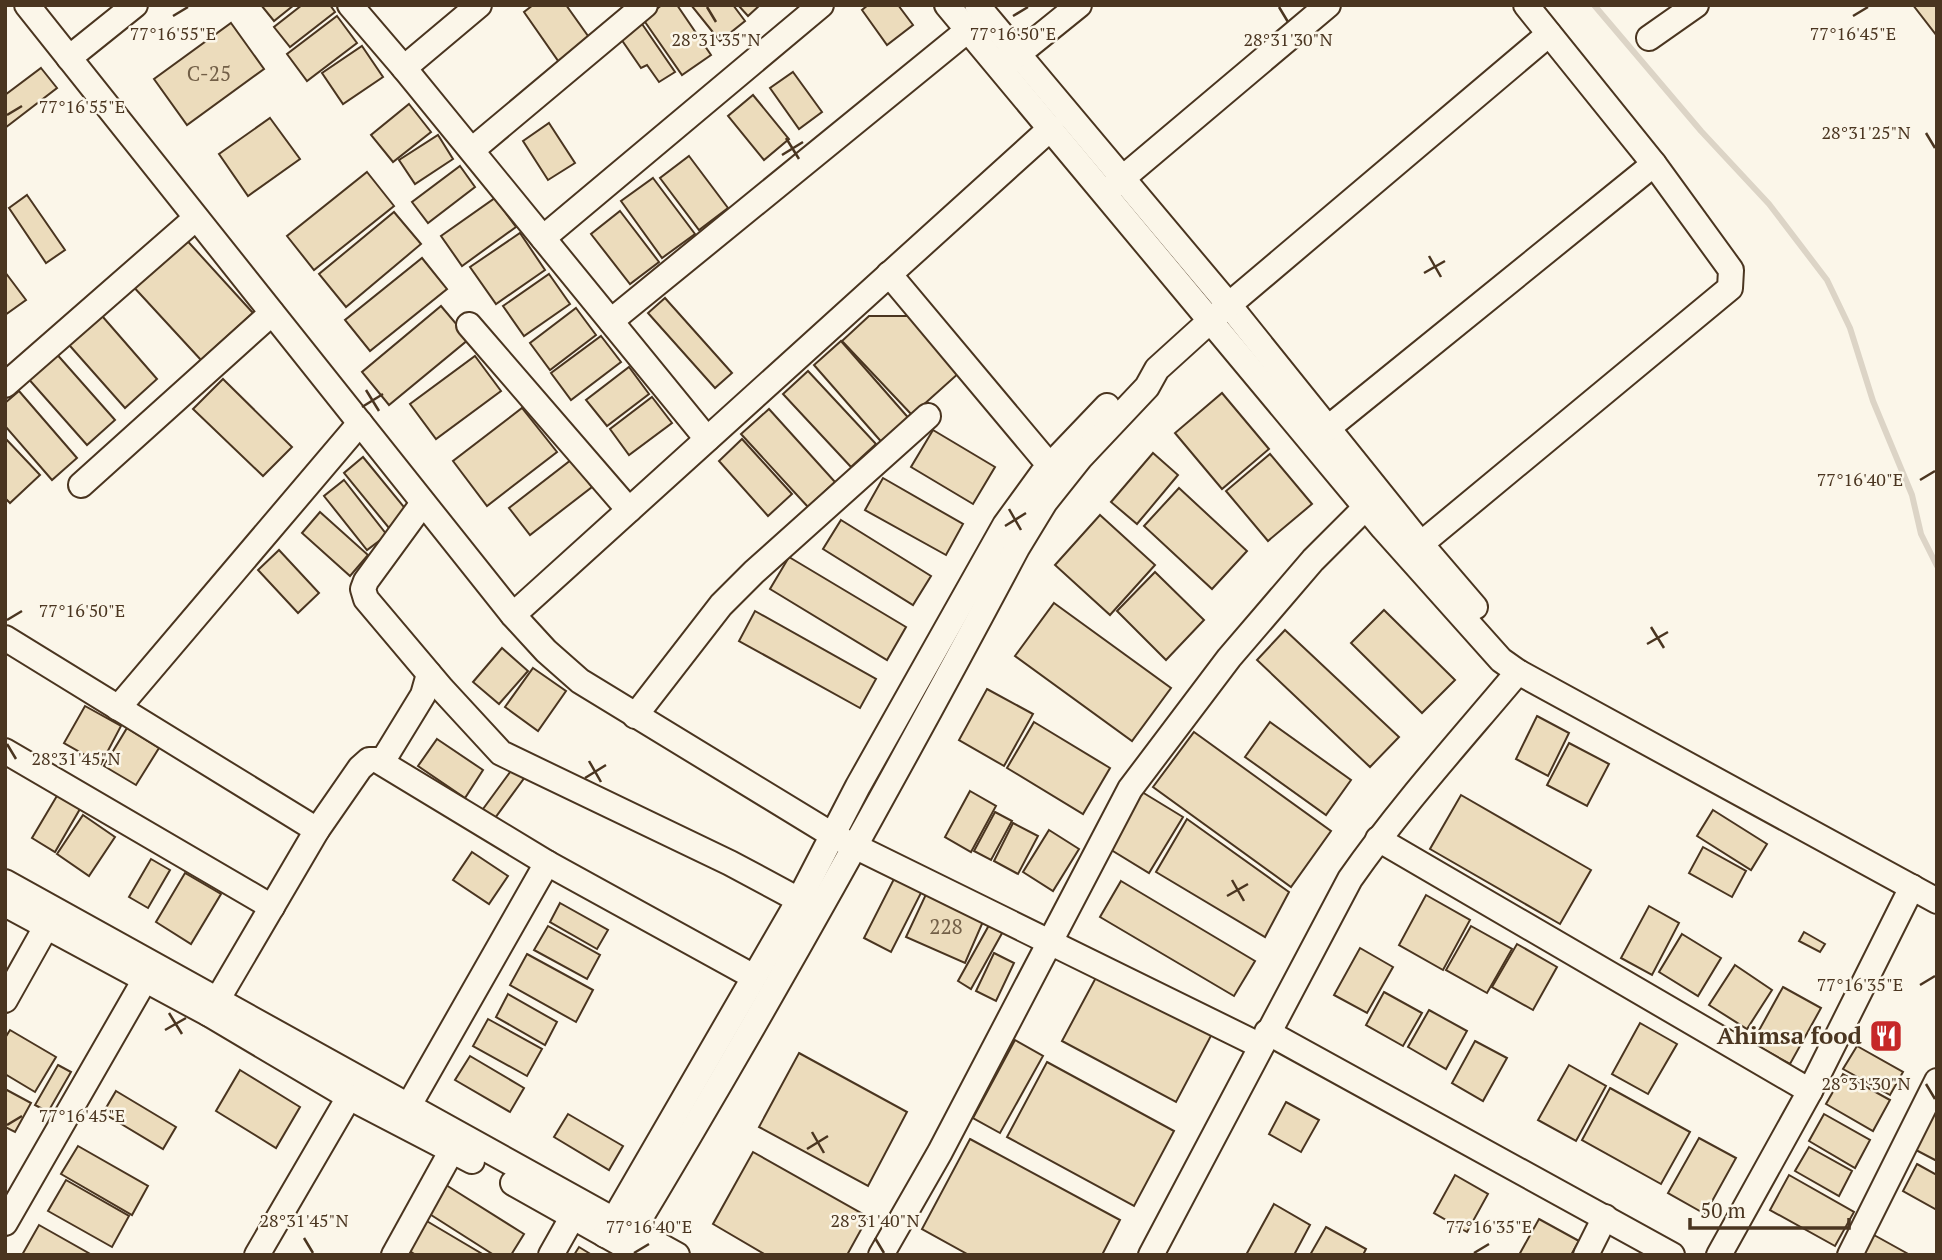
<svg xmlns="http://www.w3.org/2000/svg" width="1942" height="1260" font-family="'PT Serif',serif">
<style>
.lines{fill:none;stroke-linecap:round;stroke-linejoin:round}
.stream{stroke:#dcd4c6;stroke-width:6}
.building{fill:#ecdcbc;stroke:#4a3520;stroke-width:2}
.minor-casing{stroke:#4a3520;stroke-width:28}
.minor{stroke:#fbf6e9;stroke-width:24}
.ticks{fill:none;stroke:#4a3520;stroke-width:2.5}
.labels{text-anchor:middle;stroke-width:5;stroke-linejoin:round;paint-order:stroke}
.number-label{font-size:21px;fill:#725f47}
.poi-label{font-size:24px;font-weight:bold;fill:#4a3520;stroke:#fbf6e9;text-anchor:end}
.ticks-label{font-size:18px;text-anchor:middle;fill:#4a3520;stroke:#fbf6e9;stroke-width:5;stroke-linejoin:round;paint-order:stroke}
</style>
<rect width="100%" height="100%" fill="#fbf6e9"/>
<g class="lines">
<!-- stream -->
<path class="stream" d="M1594,5L1701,131L1769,204L1827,280L1850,328L1873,401L1912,495L1921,534L1937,566"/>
</g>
<!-- building -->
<g class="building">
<path d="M261,5H294L274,21Z"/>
<path d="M302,5H330L335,12L290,47L274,27Z"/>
<path d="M533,5H566L593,43L561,65L524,12Z"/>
<path d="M662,5H677L711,55L682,75L643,19Z"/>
<path d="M691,5H733L745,21L720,41Z"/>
<path d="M738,5H760L748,16Z"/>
<path d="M868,5H898L913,25L887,45L862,10Z"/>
<path d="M1913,5H1937V36Z"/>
<path d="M337,16L357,43L307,81L287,54Z"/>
<path d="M640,21L675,72L659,82L647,65L641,68L619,36Z"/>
<path d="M231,23L264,69L187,125L154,79Z"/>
<path d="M362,46L383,77L343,104L322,73Z"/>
<path d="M41,68L57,88L5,128V95Z"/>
<path d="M793,72L822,112L799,129L770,88Z"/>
<path d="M753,95L789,139L764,160L728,116Z"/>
<path d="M409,104L431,132L393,162L371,135Z"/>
<path d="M270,118L300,159L248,196L219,154Z"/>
<path d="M549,123L575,163L548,180L523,141Z"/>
<path d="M438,135L453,159L415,184L399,160Z"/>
<path d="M689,156L728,208L699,230L660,178Z"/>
<path d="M460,166L475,187L428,223L412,202Z"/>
<path d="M367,172L394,206L314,270L287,236Z"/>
<path d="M653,178L695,234L662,258L621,201Z"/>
<path d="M27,195L65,250L46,263L9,208Z"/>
<path d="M495,198L516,227L462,266L441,236Z"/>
<path d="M620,211L659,262L630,284L591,234Z"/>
<path d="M394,212L421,244L346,307L319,274Z"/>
<path d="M520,233L545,270L496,304L470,267Z"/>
<path d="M182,235L253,313L201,360L130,283Z"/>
<path d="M422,258L447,289L370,351L345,320Z"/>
<path d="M5,272L26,300L5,315Z"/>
<path d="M549,274L570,304L524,336L503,306Z"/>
<path d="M665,298L732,373L715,388L648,313Z"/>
<path d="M441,306L469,339L389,405L362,372Z"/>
<path d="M576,308L596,335L550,370L530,343Z"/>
<path d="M96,309L157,379L125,408L63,338Z"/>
<path d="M869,316H911L960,372L912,415L842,341Z"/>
<path d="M601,336L621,362L571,400L551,373Z"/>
<path d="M841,341L912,422L885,446L814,365Z"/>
<path d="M54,351L115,420L87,445L26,376Z"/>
<path d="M475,356L501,391L436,439L410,404Z"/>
<path d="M629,367L649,394L607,426L586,400Z"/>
<path d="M808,371L876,444L851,467L783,394Z"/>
<path d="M223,379L292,447L263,476L193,409Z"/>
<path d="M19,391L77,458L52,480L5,426V403Z"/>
<path d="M1222,393L1269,449L1222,489L1175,433Z"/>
<path d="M652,397L672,423L629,455L610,429Z"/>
<path d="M522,408L557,452L487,506L453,461Z"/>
<path d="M769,409L835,482L808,507L741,434Z"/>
<path d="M933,430L995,467L973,504L911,467Z"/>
<path d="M5,438L40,475L10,503L5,498Z"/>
<path d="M742,439L792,494L768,516L719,461Z"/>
<path d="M1153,453L1178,475L1137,524L1111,502Z"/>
<path d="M1270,454L1312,504L1268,541L1226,491Z"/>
<path d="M363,457L408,512L389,528L344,473Z"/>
<path d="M571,460L592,487L530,535L509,508Z"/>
<path d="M883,478L963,524L946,555L865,510Z"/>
<path d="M344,480L387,535L367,550L324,496Z"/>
<path d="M1179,488L1247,551L1212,589L1144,526Z"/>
<path d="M320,512L368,555L350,576L302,533Z"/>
<path d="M1100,515L1155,565L1110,615L1055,565Z"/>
<path d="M841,520L931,576L913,605L823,549Z"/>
<path d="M279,550L319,593L298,613L258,570Z"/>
<path d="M789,557L906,627L887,660L770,589Z"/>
<path d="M1155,572L1204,620L1166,660L1117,611Z"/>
<path d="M1054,603L1171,688L1132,741L1015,656Z"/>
<path d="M1384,610L1455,680L1422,713L1351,643Z"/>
<path d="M755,611L876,679L860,708L739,641Z"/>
<path d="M1285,630L1399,737L1370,767L1257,660Z"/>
<path d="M502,648L528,671L499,704L473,682Z"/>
<path d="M533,668L566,691L538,731L505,707Z"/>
<path d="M987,689L1033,714L1004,766L959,740Z"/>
<path d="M85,706L121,726L101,764L64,743Z"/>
<path d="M1537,716L1569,733L1548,776L1516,759Z"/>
<path d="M1034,722L1110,768L1083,814L1007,768Z"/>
<path d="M1270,722L1351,780L1326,815L1245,757Z"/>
<path d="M127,728L159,748L136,785L104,766Z"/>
<path d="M1194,732L1331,831L1291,887L1153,787Z"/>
<path d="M437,739L483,770L465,798L418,766Z"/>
<path d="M1569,743L1609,764L1587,806L1547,785Z"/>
<path d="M513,768L525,777L495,818L483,809Z"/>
<path d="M61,789L84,802L55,852L32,838Z"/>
<path d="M970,791L996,806L971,852L945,837Z"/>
<path d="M1142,792L1183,817L1149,873L1108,848Z"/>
<path d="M1461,795L1591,870L1560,924L1430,849Z"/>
<path d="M1713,810L1767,844L1751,870L1697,836Z"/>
<path d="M995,812L1012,821L991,860L974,851Z"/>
<path d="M83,815L115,837L89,876L57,854Z"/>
<path d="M1187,819L1289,892L1265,937L1156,872Z"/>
<path d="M1013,823L1038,836L1018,874L994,861Z"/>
<path d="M1049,830L1079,849L1053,891L1023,872Z"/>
<path d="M1703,847L1746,871L1732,897L1689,873Z"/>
<path d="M472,852L508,876L489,904L453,880Z"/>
<path d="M151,859L170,870L148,908L129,897Z"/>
<path d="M185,873L221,894L191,944L156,922Z"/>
<path d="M897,873L924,887L891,952L864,938Z"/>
<path d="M1121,881L1255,961L1234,996L1100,917Z"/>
<path d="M928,890L985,917L965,963L906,937Z"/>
<path d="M1426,895L1470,920L1443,970L1399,945Z"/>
<path d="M560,903L608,930L597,949L550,922Z"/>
<path d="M1649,906L1679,923L1652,975L1621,958Z"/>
<path d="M993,918L1006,926L971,989L958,981Z"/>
<path d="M548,926L600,955L587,979L534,950Z"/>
<path d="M1471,926L1512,949L1487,993L1446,970Z"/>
<path d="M1804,932L1825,944L1820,952L1799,941Z"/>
<path d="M1682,934L1721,958L1698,996L1659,972Z"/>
<path d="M1517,944L1557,967L1533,1010L1492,987Z"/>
<path d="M1360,948L1393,967L1367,1013L1334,995Z"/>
<path d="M994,953L1014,963L996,1001L976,991Z"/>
<path d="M527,954L593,990L576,1022L510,985Z"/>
<path d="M1735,965L1772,990L1747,1029L1709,1005Z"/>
<path d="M1100,970L1213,1032L1176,1102L1062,1041Z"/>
<path d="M1783,987L1821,1008L1790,1064L1752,1043Z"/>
<path d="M1384,992L1422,1013L1403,1046L1366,1025Z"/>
<path d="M508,994L557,1022L545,1045L496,1017Z"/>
<path d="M1429,1010L1467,1031L1446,1069L1408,1047Z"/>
<path d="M488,1019L542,1049L527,1076L473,1046Z"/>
<path d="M1640,1023L1677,1044L1648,1094L1612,1074Z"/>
<path d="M10,1030L56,1057L35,1092L5,1074V1038Z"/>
<path d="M1015,1040L1043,1056L1000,1133L973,1118Z"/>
<path d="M1475,1041L1507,1058L1483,1101L1452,1083Z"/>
<path d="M1857,1046L1903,1072L1890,1095L1843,1069Z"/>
<path d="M799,1053L907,1112L868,1186L759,1127Z"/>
<path d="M470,1056L524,1088L510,1112L455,1080Z"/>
<path d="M1047,1062L1174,1131L1134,1206L1007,1137Z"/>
<path d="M58,1065L71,1072L48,1112L35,1105Z"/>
<path d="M1569,1065L1606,1086L1576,1141L1538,1120Z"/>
<path d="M240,1070L300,1107L276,1148L216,1111Z"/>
<path d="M1843,1074L1890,1100L1873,1131L1826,1104Z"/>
<path d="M1610,1088L1690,1132L1661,1184L1582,1140Z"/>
<path d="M5,1089L31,1103L15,1132L5,1127Z"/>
<path d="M116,1091L176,1127L163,1149L103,1113Z"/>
<path d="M1286,1102L1319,1120L1301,1152L1269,1134Z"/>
<path d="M1937,1109V1161L1914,1149Z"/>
<path d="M568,1114L623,1146L609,1170L554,1137Z"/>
<path d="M1824,1114L1870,1140L1855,1168L1809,1141Z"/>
<path d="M1699,1138L1736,1158L1705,1214L1668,1193Z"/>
<path d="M970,1139L1120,1220L1102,1255H969L922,1229Z"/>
<path d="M78,1146L148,1186L132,1215L61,1174Z"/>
<path d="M1809,1147L1852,1171L1839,1196L1795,1171Z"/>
<path d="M753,1152L868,1217L847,1255H766L713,1224Z"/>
<path d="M1917,1164L1937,1175V1210L1903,1191Z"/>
<path d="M1455,1175L1488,1194L1467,1232L1434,1213Z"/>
<path d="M1789,1175L1854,1212L1835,1246L1770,1210Z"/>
<path d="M66,1180L129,1216L112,1247L48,1211Z"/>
<path d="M446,1185L524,1234L511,1255H494L428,1213Z"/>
<path d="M1274,1204L1310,1225L1294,1255H1246Z"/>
<path d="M1539,1219L1579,1241L1571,1255H1519Z"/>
<path d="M425,1220L484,1255H416L408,1250Z"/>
<path d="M39,1225L92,1255H22Z"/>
<path d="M1326,1227L1366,1249L1363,1255H1310Z"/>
<path d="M1874,1235L1910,1255H1862Z"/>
<path d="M579,1247L592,1255H574Z"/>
</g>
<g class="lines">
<defs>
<g id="minor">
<path d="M27,5L513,615L546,651L580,681L834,836L1261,1046"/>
<path d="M350,5L404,68L707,439"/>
<path d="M947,5L1383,528L1501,660L1518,672L1937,901"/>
<path d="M977,5L1229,305L1421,544L1475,607"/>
<path d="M1649,38L1696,5"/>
<path d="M69,58L135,5"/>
<path d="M1006,64L1079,5"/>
<path d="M404,68L479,5"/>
<path d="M472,150L645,5"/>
<path d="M1111,188L1328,5"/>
<path d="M543,238L821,5"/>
<path d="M889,274L1050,466"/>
<path d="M611,321L968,30"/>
<path d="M469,325L629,510"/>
<path d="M5,385L196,218"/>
<path d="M1317,437L1654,164"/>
<path d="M81,485L272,313"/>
<path d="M423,503L366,581L363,589L366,599L442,689L501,753L730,863L799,900"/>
<path d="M1410,553L1730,288L1731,270L1654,164L1526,5"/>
<path d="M513,615L1051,128"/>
<path d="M5,638L317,830"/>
<path d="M118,708L360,423"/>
<path d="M635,716L721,605L754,572L928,416"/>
<path d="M5,751L272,907"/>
<path d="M382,762L423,695L429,674"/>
<path d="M1378,839L1810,1091"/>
<path d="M5,882L677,1255"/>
<path d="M5,904L209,1014L349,1097L472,1161"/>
<path d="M5,1000L46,927"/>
<path d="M209,1014L317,830L360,768L369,760H377L547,863L754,977"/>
<path d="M1267,1032L1672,1255"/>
<path d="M400,1121L547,863"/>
<path d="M513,1183L641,1255"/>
<path d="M5,1223L151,969"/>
<path d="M605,1235L799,900L858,786L1005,525L1042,474L1107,406"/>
<path d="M624,1245C762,1017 892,783 1017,548L1045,502L1080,458L1147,387L1157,369L1211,320L1549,34"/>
<path d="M257,1255L349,1097"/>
<path d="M394,1255L452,1150"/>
<path d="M551,1255L573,1216"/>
<path d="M881,1255L940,1152L1130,789L1229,658L1313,560L1366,507"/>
<path d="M1151,1255L1350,879C1401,806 1461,740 1518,672"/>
<path d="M1586,1255L1605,1217"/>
<path d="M1719,1255L1810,1091L1912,887"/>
<path d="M1850,1255L1937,1081"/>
</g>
</defs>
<!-- minor casing -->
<use href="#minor" class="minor-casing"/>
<!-- minor -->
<use href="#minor" class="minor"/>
</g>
<!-- ticks -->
<path class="ticks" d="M707,7L716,22M1279,7L1288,22M173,16L188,7M1013,16L1028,7M1853,16L1868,7M7,115L22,106M1926,133L1935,148M786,138L799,159M782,155L803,142M1429,256L1441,277M1424,273L1445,261M366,390L379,411M362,407L383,394M1920,480L1935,471M1009,509L1021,530M1005,526L1026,513M7,620L22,611M1651,627L1664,648M1647,644L1668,632M7,744L16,759M589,761L601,782M585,778L606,765M1232,880L1244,901M1227,896L1248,884M1920,985L1935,976M169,1013L182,1034M165,1030L186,1018M1926,1084L1935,1099M7,1125L22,1116M812,1132L824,1153M807,1149L828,1136M304,1238L313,1253M875,1238L884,1253M634,1253L649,1244M1474,1253L1489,1244"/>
<!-- icons -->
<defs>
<symbol id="restaurant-square" viewBox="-11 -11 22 22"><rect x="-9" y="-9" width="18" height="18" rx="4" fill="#c62828" stroke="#fbf6e9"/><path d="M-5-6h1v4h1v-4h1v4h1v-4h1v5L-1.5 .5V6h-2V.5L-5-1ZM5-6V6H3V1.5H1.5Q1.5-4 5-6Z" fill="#fff"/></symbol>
</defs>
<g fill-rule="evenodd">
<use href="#restaurant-square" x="1867" y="1017" width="38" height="38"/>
</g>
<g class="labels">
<!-- number labels -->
<g class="number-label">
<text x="209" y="81">C-25</text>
<text x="946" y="934">228</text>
</g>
<!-- poi labels -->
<g class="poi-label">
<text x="1862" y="1044">Ahimsa food</text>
</g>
</g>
<g class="ticks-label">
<text x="173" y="40">77°16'55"E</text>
<text x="1013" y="40">77°16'50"E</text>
<text x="1853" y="40">77°16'45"E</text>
<text x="716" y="46">28°31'35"N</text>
<text x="1288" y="46">28°31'30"N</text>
<text x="82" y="113">77°16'55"E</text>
<text x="1866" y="139">28°31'25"N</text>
<text x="1860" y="486">77°16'40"E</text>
<text x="82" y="617">77°16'50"E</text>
<text x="76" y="765">28°31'45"N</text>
<text x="1860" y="991">77°16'35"E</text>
<text x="1866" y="1090">28°31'30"N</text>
<text x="82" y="1122">77°16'45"E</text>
<text x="304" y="1227">28°31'45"N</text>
<text x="875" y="1227">28°31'40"N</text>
<text x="649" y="1233">77°16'40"E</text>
<text x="1489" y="1233">77°16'35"E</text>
</g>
<!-- border -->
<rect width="1942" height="1260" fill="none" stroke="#4a3520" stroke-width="14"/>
<!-- scale -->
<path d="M1690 1218v10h159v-10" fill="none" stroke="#4a3520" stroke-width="3.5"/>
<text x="1700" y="1218" font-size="21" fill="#4a3520" stroke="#fbf6e9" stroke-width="5" paint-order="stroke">50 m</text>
</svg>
